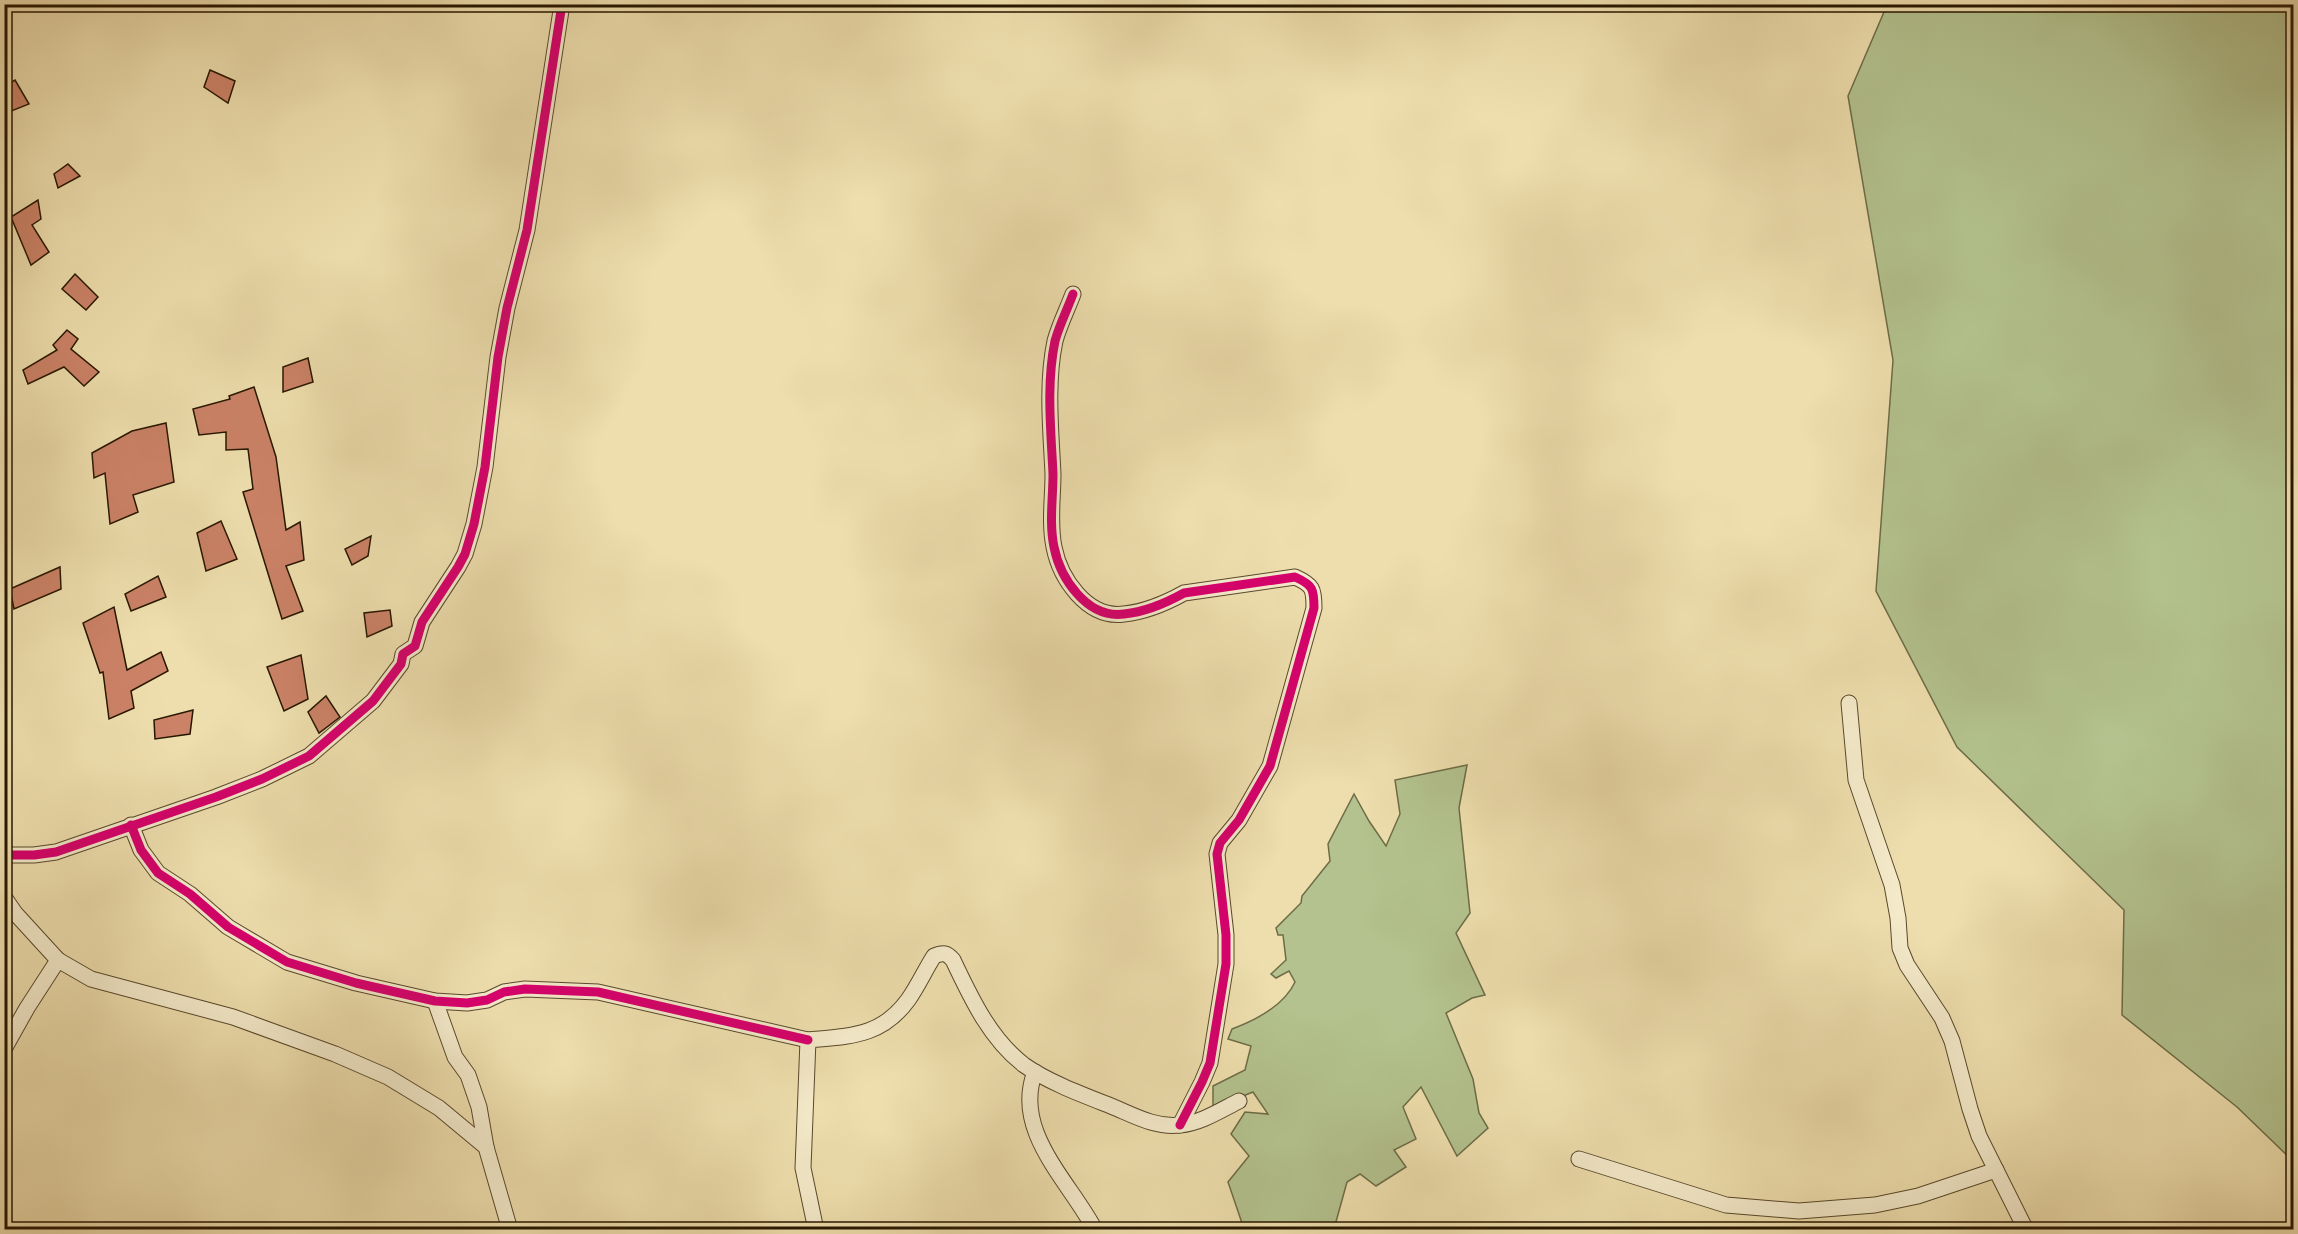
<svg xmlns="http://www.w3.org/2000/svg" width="2298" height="1234" font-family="'EB Garamond',serif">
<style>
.green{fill:#b3c28e;stroke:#6d6c47;stroke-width:1.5}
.building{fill:#cb8267;stroke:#271700;stroke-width:1.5}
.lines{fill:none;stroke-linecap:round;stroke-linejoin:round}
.minor-casing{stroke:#59492b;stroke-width:17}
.minor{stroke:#f4eaca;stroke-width:15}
.cycleway-casing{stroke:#f4eaca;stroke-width:13}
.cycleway{stroke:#d6006c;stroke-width:9}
</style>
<rect width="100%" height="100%" fill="#eedead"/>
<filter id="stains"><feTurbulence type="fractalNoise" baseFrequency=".00333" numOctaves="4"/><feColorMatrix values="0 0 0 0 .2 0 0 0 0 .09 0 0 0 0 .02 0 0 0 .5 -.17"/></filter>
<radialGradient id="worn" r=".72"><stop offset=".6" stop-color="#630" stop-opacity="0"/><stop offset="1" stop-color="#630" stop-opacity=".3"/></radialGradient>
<!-- green -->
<g class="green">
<path d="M1887,5H2293V1161L2237,1107L2122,1015L2124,910L1957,747L1876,591L1893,360L1848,96Z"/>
<path d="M1467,765L1459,808L1470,913L1456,933L1485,995L1472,998L1446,1013L1473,1079L1479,1113L1488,1128L1457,1156L1421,1087L1403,1107L1416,1139L1394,1150L1406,1167L1376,1186L1360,1174L1347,1182L1334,1229H1244L1228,1182L1249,1156L1231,1134L1245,1112L1268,1114L1253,1092L1213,1108V1086L1245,1070L1251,1046L1228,1039L1232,1029C1256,1020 1284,1006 1295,982L1289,971L1276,978L1271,974L1286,960L1283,935H1278L1276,928L1301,903L1302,896L1330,861L1328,844L1354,794L1369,821L1386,846L1400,814L1395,780Z"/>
</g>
<!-- building -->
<g class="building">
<path d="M210,70L235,81L228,103L204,87Z"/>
<path d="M15,80L29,104L4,114V87Z"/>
<path d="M68,164L80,176L58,188L54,174Z"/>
<path d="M38,200L41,219L32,225L49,252L31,265L11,217Z"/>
<path d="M75,274L98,297L86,310L62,289Z"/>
<path d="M67,330L78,339L71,349L99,372L84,386L64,367L28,384L23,370L57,350L53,345Z"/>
<path d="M308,358L313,382L283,392V367Z"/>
<path d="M254,387L276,457L286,530L300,522L304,560L286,566L303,611L282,619L243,492L253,489L248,449L226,450V432L199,435L193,409L230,399L229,396Z"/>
<path d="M166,423L174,482L133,495L138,512L110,524L105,473L94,478L92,453L132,431Z"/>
<path d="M221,521L237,559L206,571L197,533Z"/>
<path d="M371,536L368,556L352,565L345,549Z"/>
<path d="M60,567L61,589L14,609L10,589Z"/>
<path d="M158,576L166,597L131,611L125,594Z"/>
<path d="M114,607L127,670L161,652L168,671L131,691L134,708L109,719L103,672L100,673L83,623Z"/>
<path d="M390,610L392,626L367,637L364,613Z"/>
<path d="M301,655L308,699L284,711L267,667Z"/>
<path d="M326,696L340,717L319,733L308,712Z"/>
<path d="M193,710L190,734L155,739L154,720Z"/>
</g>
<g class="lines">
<defs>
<g id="minor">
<path d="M1073,294C1067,310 1059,326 1055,341C1046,384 1051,431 1053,474C1053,498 1049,523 1054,547C1060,578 1087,619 1124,614C1144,612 1166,603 1184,593L1295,577C1313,585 1314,589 1314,608L1270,766L1239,820L1220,843L1217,854L1226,935V964L1210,1063L1202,1082L1180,1125"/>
<path d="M1849,703L1856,780L1892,885L1898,918L1900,948L1907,965L1942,1018L1952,1041L1970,1109L1979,1136L2026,1230"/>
<path d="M131,825L141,850L158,873L190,894L228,927L287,962L356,983L435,1001L467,1003L487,1000L504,992L525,989L598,992L808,1040"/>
<path d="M4,855H34L56,852L216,797L262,779L309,756L373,701L401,664L403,654L415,646L422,622L458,567L465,554L474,524L485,467L498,357L507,308L527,230L562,4"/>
<path d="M4,897L15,913L58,960L27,1008L4,1049"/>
<path d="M58,960L91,979L233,1017L335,1054L388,1077L439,1108L486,1147L510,1230"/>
<path d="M435,1001L455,1057L468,1075L479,1107L486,1147"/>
<path d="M1035,1072C1012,1131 1070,1182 1095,1230"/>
<path d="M1579,1159L1726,1205L1799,1211L1875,1205L1918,1196L1996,1170"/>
<path d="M816,1230L803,1168L808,1040C850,1036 881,1037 908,1000C918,986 925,970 934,956C943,952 947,953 953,960C971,998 990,1039 1024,1065C1048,1082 1083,1095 1111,1106C1133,1115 1155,1128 1180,1125C1201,1123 1221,1110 1239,1101"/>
</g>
</defs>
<!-- minor casing -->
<use href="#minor" class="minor-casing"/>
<!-- minor -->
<use href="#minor" class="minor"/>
<defs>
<g id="cycleway">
<path d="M1073,294C1067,310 1059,326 1055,341C1046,384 1051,431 1053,474C1053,498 1049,523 1054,547C1060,578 1087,619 1124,614C1144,612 1166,603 1184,593L1295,577C1313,585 1314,589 1314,608L1270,766L1239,820L1220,843L1217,854L1226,935V964L1210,1063L1202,1082L1180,1125"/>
<path d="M131,825L141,850L158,873L190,894L228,927L287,962L356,983L435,1001L467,1003L487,1000L504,992L525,989L598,992L808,1040"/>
<path d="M4,855H34L56,852L216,797L262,779L309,756L373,701L401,664L403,654L415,646L422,622L458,567L465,554L474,524L485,467L498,357L507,308L527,230L562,4"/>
</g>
</defs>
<!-- cycleway casing -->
<use href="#cycleway" class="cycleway-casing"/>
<!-- cycleway -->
<use href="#cycleway" class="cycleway"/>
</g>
<!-- margin -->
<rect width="2298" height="1234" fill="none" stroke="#eedead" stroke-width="24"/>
<rect x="6" y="6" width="2286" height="1222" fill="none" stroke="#271700" stroke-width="3"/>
<rect x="12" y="12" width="2274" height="1210" fill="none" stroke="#271700" stroke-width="1.5"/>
<rect width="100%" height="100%" filter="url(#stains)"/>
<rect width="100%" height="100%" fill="url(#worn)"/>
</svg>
